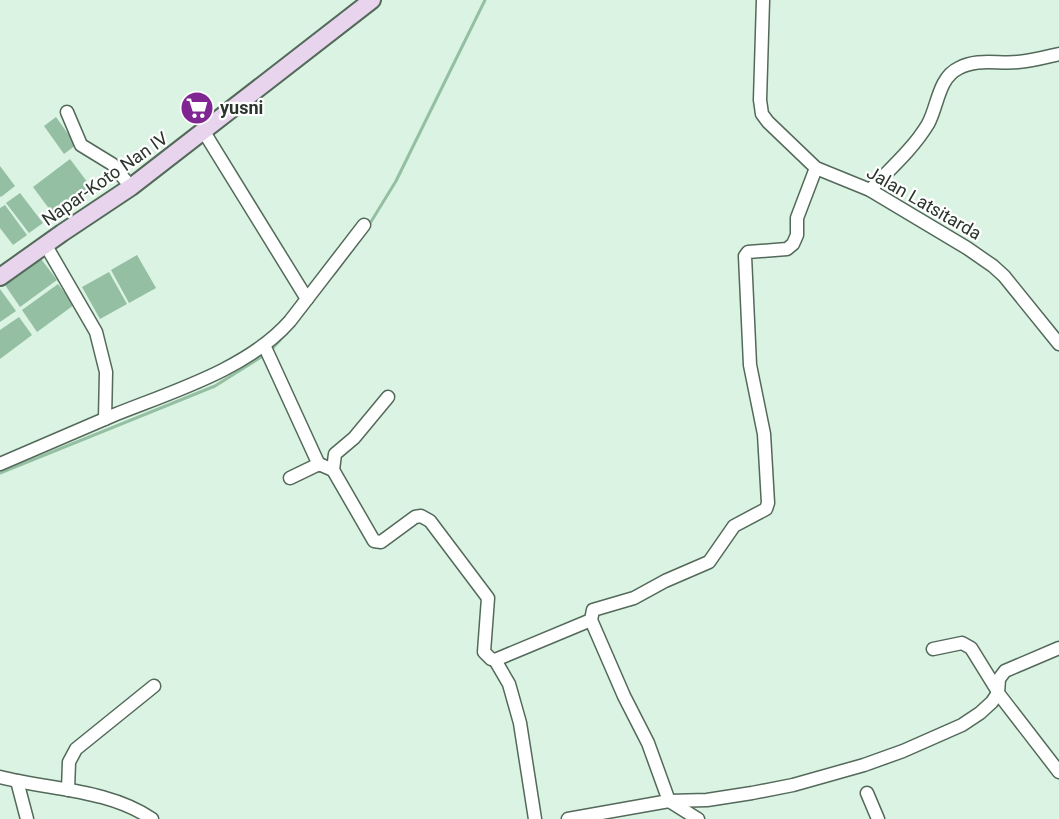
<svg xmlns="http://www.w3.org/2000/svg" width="1059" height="819" font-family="Roboto,sans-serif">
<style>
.water{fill:#94bfa2}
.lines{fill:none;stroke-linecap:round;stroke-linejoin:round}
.stream{stroke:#94bfa2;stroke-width:3}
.street-casing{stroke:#53695a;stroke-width:15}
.secondary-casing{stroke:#53695a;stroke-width:20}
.street{stroke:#fff;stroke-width:12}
.secondary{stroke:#e8d5ed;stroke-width:16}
.labels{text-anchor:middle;stroke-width:4.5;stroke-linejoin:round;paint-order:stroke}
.poi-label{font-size:18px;font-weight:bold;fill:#2b352e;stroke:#fff;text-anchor:start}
.street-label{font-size:18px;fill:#2b352e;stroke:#fff}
</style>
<rect width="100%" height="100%" fill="#daf3e2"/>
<!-- water -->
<g class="water">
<path d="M56,117L76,145L64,154L44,126Z"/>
<path d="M70,159L94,191L56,218L33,187Z"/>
<path d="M0,166L15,186L1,197L0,196Z"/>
<path d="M20,193L43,223L29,233L6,203Z"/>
<path d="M5,205L27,235L13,245L0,228V208Z"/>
<path d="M137,255L156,288L129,303L111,270Z"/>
<path d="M41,259L57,280L20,307L5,285Z"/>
<path d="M109,272L127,304L100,319L82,287Z"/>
<path d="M58,284L74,305L37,332L22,310Z"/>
<path d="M0,289L16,311L0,322Z"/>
<path d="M19,317L32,335L0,359V330Z"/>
</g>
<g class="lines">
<!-- stream -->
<g class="stream">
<path d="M369,225L396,181L485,0"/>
<path d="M334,274L361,238"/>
<path d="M271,350L291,328"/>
<path d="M0,473L215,386L266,354"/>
</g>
<defs>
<g id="street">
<path d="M763,0L760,100L762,114L768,122L816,168L870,190L967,248L993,266L1004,276L1059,344"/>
<path d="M67,112L81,145L112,164L131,187"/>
<path d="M204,132L307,299"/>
<path d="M870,190C890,169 913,149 928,124C938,106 938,78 959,68C977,58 998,64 1018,62C1032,61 1046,57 1059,54"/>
<path d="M45,244L96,332L106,372L105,419"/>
<path d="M264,345L319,465"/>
<path d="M0,464C38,448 76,431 114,415C171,392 248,369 290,321L364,225"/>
<path d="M333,470L374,541L381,542L415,517L421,516L430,521L488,598L484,652L491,659L495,660L591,620"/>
<path d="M290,478L319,464L333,470L335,454L354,438L388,397"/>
<path d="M933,649L962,643L971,648L997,690"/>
<path d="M495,660L509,684L520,723L535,819"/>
<path d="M998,693L1059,772"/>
<path d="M0,777C50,790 108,789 152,819"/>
<path d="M17,781L27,819"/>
<path d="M68,790L69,762L76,749L154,686"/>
<path d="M867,793L878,819"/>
<path d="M568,819L669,801L707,800L752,793L793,785L864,765L903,751L962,725L980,713L992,702L998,693L999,679L1005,671L1059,648"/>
<path d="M698,819L669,801L648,743L624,696L591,620L593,610L634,598L665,581L709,562L734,526L766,509L768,503L764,434L750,365L745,256L748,252L787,249L793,244L797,235V218L816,168"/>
</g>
<path id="secondary" d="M0,277L62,233L131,187L372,0"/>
</defs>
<!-- street casing -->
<use href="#street" class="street-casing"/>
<!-- secondary casing -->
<use href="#secondary" class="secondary-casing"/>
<!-- street -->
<use href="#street" class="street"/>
<!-- secondary -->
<use href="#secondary" class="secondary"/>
</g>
<!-- icons -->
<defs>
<symbol id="supermarket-disc" viewBox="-11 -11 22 22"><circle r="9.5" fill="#802693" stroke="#fff"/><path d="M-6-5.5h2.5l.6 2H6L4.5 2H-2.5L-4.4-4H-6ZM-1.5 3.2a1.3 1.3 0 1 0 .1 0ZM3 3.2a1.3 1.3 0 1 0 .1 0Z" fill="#fff"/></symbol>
</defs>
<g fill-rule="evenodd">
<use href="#supermarket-disc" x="178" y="89" width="38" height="38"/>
</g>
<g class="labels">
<!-- poi labels -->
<g class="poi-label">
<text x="220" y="114">yusni</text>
</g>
<!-- street labels -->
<g class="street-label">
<text transform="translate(105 179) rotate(-35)" y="6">Napar-Koto Nan IV</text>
<text transform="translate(924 203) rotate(30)" y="6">Jalan Latsitarda</text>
</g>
</g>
</svg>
